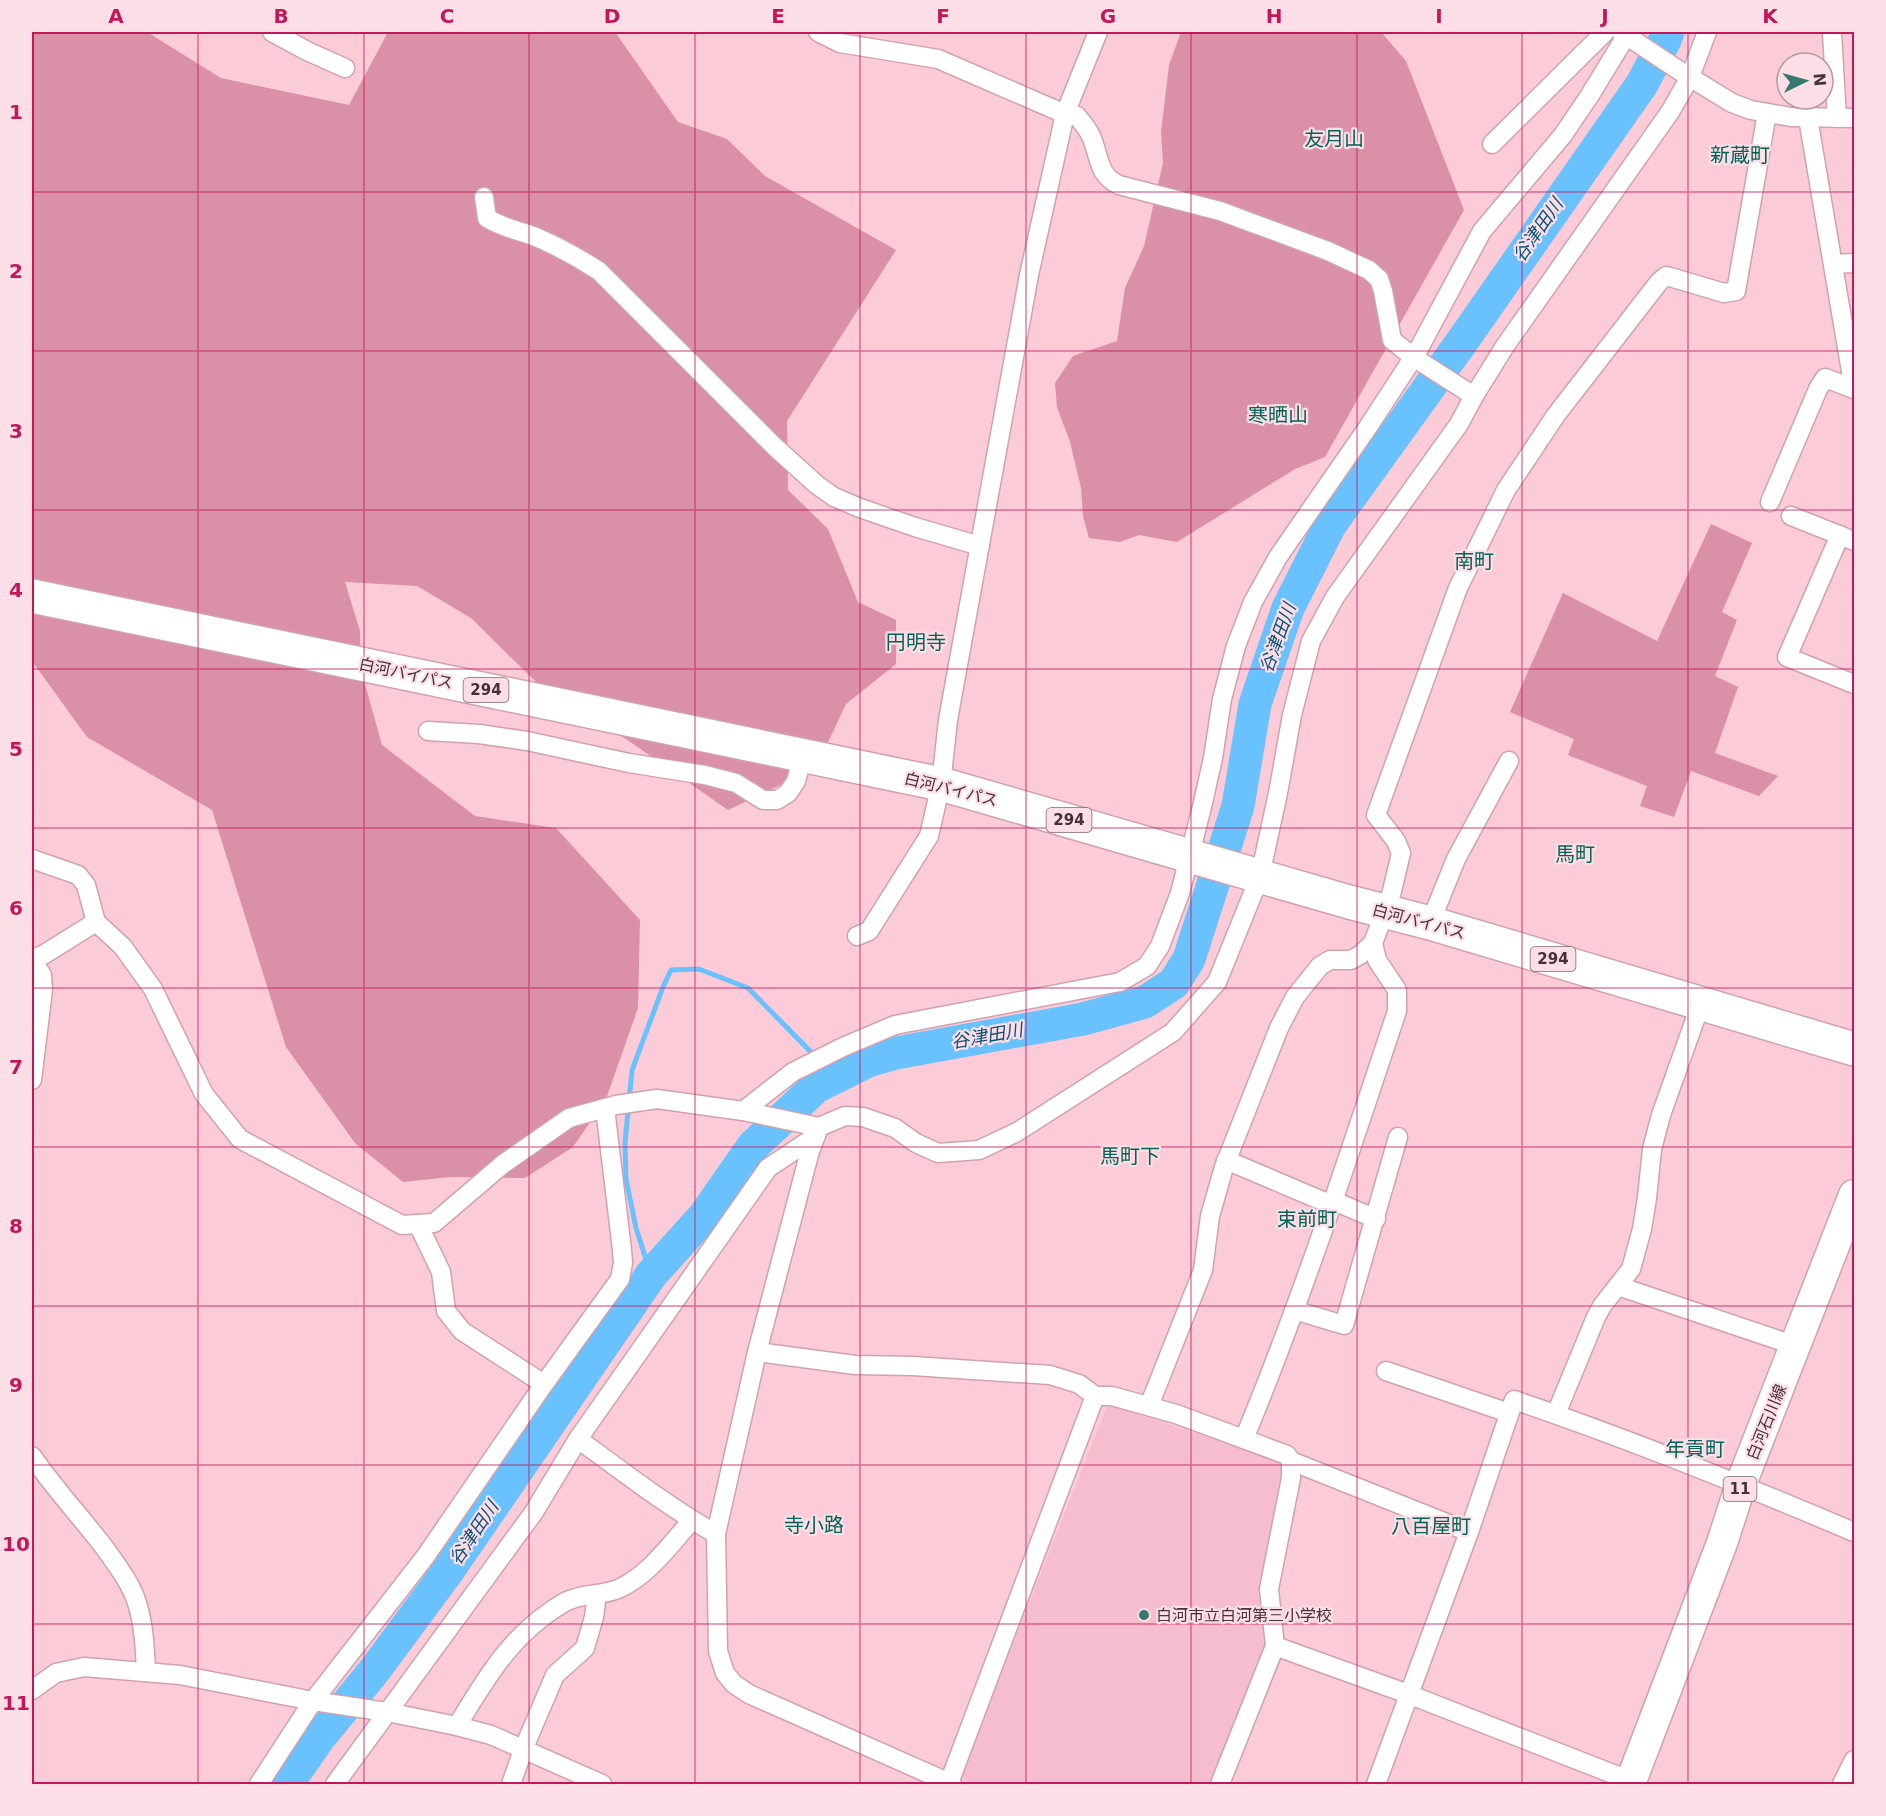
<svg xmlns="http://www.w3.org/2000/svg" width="1886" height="1816" font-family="'DejaVu Sans','Noto Sans JP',sans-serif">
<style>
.built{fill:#f5bdcd}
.green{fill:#da90a6}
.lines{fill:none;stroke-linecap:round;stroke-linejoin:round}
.stream{stroke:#69c1fd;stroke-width:5}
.river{stroke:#69c1fd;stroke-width:33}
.street-casing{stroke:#d0a2af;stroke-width:21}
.primary-casing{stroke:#d0a2af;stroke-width:33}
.highway-casing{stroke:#d0a2af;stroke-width:36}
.street{stroke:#fff;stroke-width:18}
.primary{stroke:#fff;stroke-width:30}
.highway{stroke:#fff;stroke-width:33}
.grid{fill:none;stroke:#c2185b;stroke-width:1.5;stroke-opacity:0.55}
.poi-dot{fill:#34796d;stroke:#fcdee6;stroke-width:2}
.labels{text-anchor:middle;stroke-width:4.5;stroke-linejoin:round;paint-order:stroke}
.shield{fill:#fcdee6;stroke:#7c666c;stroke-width:1.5}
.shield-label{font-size:15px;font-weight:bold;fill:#453238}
.street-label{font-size:16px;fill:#453238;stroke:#fcdee6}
.poi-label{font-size:16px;fill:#453238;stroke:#fcdee6;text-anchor:start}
.water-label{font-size:18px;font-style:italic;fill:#095076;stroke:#fcdee6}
.quarter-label{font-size:20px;fill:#046357;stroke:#fcdee6}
.neatline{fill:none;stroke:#c2185b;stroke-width:2}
.grid-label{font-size:20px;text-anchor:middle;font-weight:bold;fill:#c2185b}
</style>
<rect width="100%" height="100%" fill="#fbcbd8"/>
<!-- built -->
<path class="built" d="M1108,1404L1283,1462L1260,1587L1265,1644L1212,1784H973L960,1778Z"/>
<!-- green -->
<g class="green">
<path d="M32,32H147L221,78L349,105L388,32H615L678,122L727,139L765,176L896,250L787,421L788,490L828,529L858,602L896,620V664L846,704L816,768L728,810L629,741L535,681L471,618L417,586L345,582L360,631L361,670L382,745L475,816L556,828L640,920L638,1008L606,1099L573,1147L525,1178L450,1177L403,1182L355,1143L286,1047L212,810L87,737L32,661Z"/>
<path d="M1181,32H1381L1406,61L1464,210L1325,457L1295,469L1177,542L1139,535L1120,542L1089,538L1083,516L1081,488L1070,442L1057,407L1055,383L1073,356L1117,341L1125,288L1144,246L1163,163L1161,132L1169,65Z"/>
<path d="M1711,524L1752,543L1722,612L1737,620L1715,676L1738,687L1715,753L1778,776L1759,796L1691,771L1674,817L1640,806L1647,786L1568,755L1574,739L1510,712L1563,593L1657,641Z"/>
</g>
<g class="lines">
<!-- stream -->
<path class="stream" d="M651,1275L636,1228L626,1179L625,1143L632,1070L663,987L671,970L699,969L748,988L810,1051L829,1079"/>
<!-- river -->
<path class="river" d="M287,1784L319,1738L374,1671L448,1571L651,1275L705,1215L753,1146L816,1087L868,1061L896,1053L1083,1019L1145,1002L1174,983L1189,959L1238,806L1255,704L1288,608L1330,525L1461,343L1642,84L1665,40L1668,32"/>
<defs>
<g id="street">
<path d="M272,32L307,51L345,68"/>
<path d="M818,32L840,43L938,59L1065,114L1077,116C1082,122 1088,129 1091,136C1100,156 1097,175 1119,185L1220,211L1328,251L1369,270L1379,279L1383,291L1392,340L1413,357L1474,396"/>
<path d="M1621,32L1683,73L1732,103L1751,110L1791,117L1854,118"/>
<path d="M1832,32L1837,118"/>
<path d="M1808,118L1854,389"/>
<path d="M1492,144L1605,32"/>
<path d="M484,197L487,218C503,228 520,231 536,237C559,247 579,258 599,271L775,447L817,485L834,497L860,508L915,527L980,546"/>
<path d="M1833,264L1854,263"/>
<path d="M1770,502L1818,389L1825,378L1854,389"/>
<path d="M1791,516L1854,541"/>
<path d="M1840,535L1787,657L1854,684"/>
<path d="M428,731L479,734L527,741L629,763L705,775L736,783L763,800H777L788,793L796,781L803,755"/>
<path d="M32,859L78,875L86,885L96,922L123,947L153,989L204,1094L240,1139L402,1225L434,1223L503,1164L569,1118L616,1105L657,1099L743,1111L819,1127L845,1116L863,1117L895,1128L916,1143L938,1153L979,1150L1017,1132L1173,1032L1217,982L1260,876L1278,793L1292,715L1311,641L1335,597L1459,424L1474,396L1505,346L1670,112L1690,77L1707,32"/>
<path d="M1430,923L1456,859L1509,761"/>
<path d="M857,936L869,931L929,836L941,784L948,720L1029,275L1065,114L1098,32"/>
<path d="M1373,943L1391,895L1401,853L1396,841L1376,815L1458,588L1506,490L1556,415L1659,282L1666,276L1670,277L1724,293L1736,291L1767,113"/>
<path d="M32,959L43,955L96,922"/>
<path d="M32,1080L43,990L42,975L32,960"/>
<path d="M743,1111L793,1072L843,1047L895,1025L1120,982L1147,966L1160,946L1180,893L1202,807L1213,758L1222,699L1236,646L1253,602L1278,557L1368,427L1417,352L1482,231L1563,135L1590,95L1626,36"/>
<path d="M819,1127L810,1151L757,1352L716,1534L718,1651L725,1673L734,1684L749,1694L952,1784"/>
<path d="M1226,1160L1332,1205"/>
<path d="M1334,1201L1376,1219"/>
<path d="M418,1224L441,1272L446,1311L462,1331L544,1384"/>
<path d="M1618,1286L1796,1346"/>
<path d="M1294,1310L1344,1325L1398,1137"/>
<path d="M757,1352L855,1365L913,1366L1050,1375L1079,1384L1095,1396"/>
<path d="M1386,1371L1509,1413"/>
<path d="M1149,1406L1203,1270L1210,1216L1224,1167L1279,1028L1295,997L1320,966L1330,960H1351L1360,955L1373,943L1377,960L1397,990V1011C1349,1155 1302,1299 1244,1439"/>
<path d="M1556,1414L1596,1317L1602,1306L1631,1269L1642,1229L1647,1198L1652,1149L1661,1115L1701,1003"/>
<path d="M578,1439C623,1472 667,1506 716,1534"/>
<path d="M32,1456C54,1488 80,1516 104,1547C116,1564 131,1583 137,1603C144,1625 145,1649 146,1672"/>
<path d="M1291,1461L1469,1532"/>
<path d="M1275,1646L1408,1694L1631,1781"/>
<path d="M32,1690L56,1673L84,1667L180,1675L313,1701L387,1712L457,1726L491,1735L602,1784"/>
<path d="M457,1726C487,1676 513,1632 565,1602C582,1593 601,1596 618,1589C648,1576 671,1544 692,1520"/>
<path d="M949,1783L1095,1396H1112L1176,1414L1287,1455L1291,1461V1478L1269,1589L1275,1646L1220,1784"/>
<path d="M259,1784L313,1701L425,1557L544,1384L620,1279L623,1263L622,1250L605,1108"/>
<path d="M335,1784L534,1512L578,1439L768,1168L816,1136"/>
<path d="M511,1784L523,1750L555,1675L585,1648L594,1617L597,1594"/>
<path d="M1376,1784L1469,1532L1514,1400C1630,1439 1743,1485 1854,1532"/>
<path d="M1842,1784L1854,1760"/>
</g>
<path id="primary" d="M1630,1784L1722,1543L1741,1484L1854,1195"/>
<path id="highway" d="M32,596L941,784L1349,902L1430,923L1854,1049"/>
</defs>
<!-- street casing -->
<use href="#street" class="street-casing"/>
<!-- primary casing -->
<use href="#primary" class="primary-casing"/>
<!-- highway casing -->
<use href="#highway" class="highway-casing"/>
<!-- street -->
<use href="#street" class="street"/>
<!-- primary -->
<use href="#primary" class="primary"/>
<!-- highway -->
<use href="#highway" class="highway"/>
</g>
<!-- grid -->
<path class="grid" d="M198,32V1784M364,32V1784M529,32V1784M695,32V1784M860,32V1784M1026,32V1784M1191,32V1784M1357,32V1784M1522,32V1784M1688,32V1784M32,192H1854M32,351H1854M32,510H1854M32,669H1854M32,828H1854M32,988H1854M32,1147H1854M32,1306H1854M32,1465H1854M32,1624H1854"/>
<!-- markers -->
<circle class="poi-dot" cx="1144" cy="1615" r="6"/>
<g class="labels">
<!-- shield labels -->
<g class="shield">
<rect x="463.5" y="678" width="45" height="24" rx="4.5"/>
<rect x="1046.5" y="808" width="45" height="24" rx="4.5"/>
<rect x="1530.5" y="947" width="45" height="24" rx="4.5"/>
<rect x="1723.5" y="1477" width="33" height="24" rx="4.5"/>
</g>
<g class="shield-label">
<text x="486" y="695">294</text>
<text x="1069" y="825">294</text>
<text x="1553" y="964">294</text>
<text x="1740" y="1494">11</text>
</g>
<!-- street labels -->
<g class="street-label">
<text transform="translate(406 673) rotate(12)" y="6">白河バイパス</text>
<text transform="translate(951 789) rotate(14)" y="6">白河バイパス</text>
<text transform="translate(1419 921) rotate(15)" y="6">白河バイパス</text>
<text transform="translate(1766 1422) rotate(-68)" y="6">白河石川線</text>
</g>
<!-- poi labels -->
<g class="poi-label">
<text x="1156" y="1621">白河市立白河第三小学校</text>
</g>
<!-- water labels -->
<g class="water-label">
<text transform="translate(1538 230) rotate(-55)" y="6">谷津田川</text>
<text transform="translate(1278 638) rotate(-70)" y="6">谷津田川</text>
<text transform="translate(987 1036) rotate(-10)" y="6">谷津田川</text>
<text transform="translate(474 1533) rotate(-56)" y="6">谷津田川</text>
</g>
<!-- quarter labels -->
<g class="quarter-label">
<text x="1334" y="146">友月山</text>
<text x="1740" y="162">新蔵町</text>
<text x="1278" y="422">寒晒山</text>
<text x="1474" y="568">南町</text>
<text x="916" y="649">円明寺</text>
<text x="1575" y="861">馬町</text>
<text x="1130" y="1163">馬町下</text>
<text x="1307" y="1226">束前町</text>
<text x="1695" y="1456">年貢町</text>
<text x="814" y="1532">寺小路</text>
<text x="1431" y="1533">八百屋町</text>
</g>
</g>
<!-- border -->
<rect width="1886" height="1816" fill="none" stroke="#fcdee6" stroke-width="66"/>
<!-- north arrow -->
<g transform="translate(1805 81) rotate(85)"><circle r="28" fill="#fcdee6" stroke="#b399a0" stroke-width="1.5"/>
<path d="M0-4.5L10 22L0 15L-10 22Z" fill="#34796d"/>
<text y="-9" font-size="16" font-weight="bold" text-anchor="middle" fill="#453238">N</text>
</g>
<rect x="33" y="33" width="1820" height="1750" class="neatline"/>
<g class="grid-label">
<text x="116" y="23">A</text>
<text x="281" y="23">B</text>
<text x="447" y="23">C</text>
<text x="612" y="23">D</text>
<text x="778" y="23">E</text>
<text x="943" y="23">F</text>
<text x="1108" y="23">G</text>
<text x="1274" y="23">H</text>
<text x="1439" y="23">I</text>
<text x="1605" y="23">J</text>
<text x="1770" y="23">K</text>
<text x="16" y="119">1</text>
<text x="16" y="278">2</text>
<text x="16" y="438">3</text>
<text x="16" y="597">4</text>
<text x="16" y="756">5</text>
<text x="16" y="915">6</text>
<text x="16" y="1074">7</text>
<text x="16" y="1233">8</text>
<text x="16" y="1392">9</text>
<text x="16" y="1551">10</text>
<text x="16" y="1710">11</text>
</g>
</svg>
